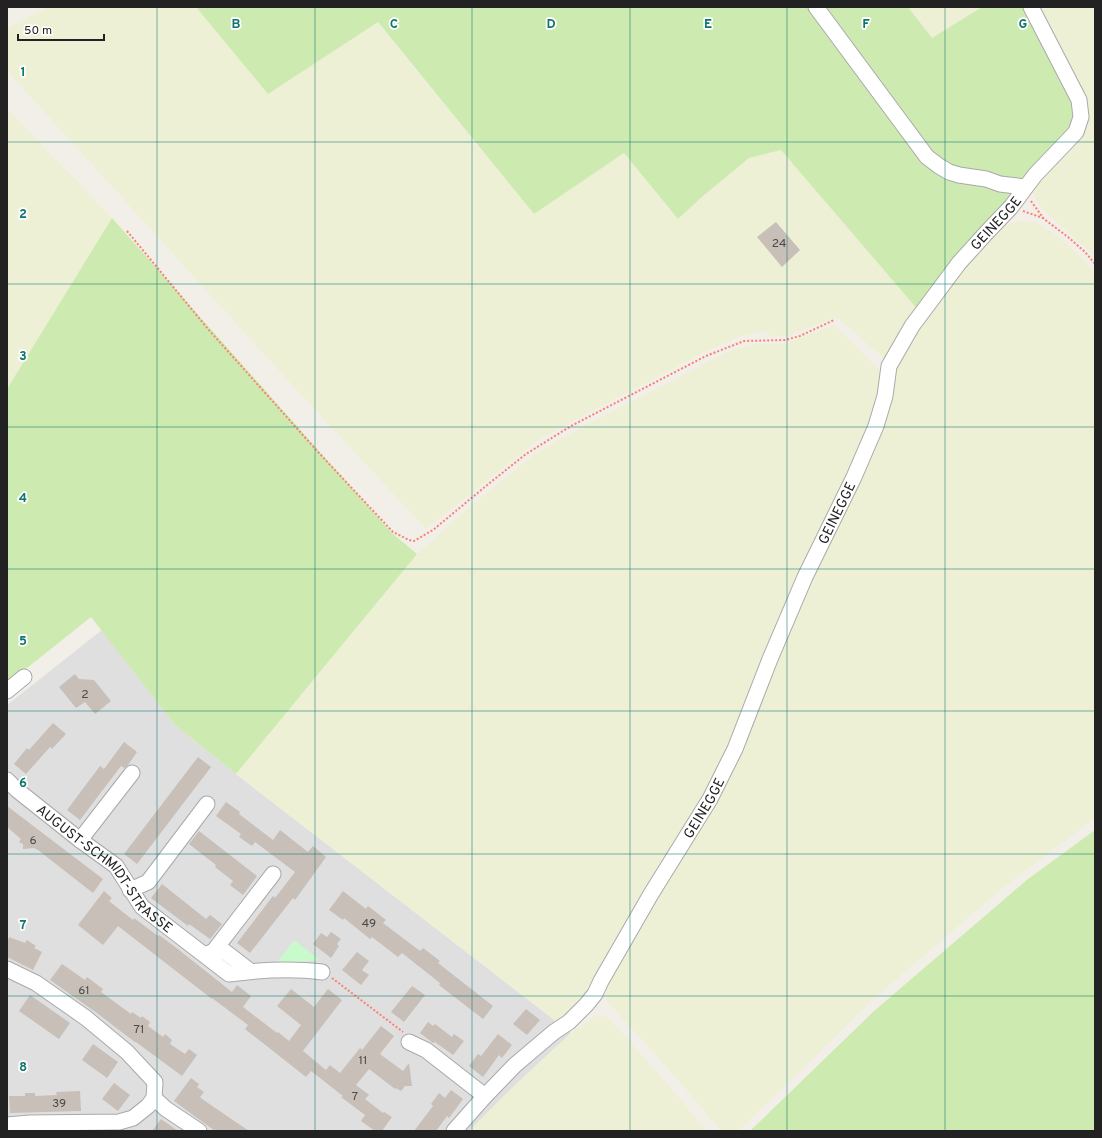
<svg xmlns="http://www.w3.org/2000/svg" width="1102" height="1138" font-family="Overpass,sans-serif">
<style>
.residential{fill:#e0dfdf}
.farmland{fill:#eef0d5}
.grass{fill:#cdebb0}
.park{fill:#c8facc}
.building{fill:#c7bfb8}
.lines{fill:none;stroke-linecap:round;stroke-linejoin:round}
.minor-casing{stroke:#a9a9a9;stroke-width:17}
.path{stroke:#fa8072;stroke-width:2;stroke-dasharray:2 2;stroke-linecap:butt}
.minor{stroke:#fff;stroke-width:15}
.grid{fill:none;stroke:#0f766e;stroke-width:1;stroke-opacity:0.55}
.labels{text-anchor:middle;stroke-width:3.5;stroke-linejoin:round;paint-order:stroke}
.number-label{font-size:12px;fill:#4b4948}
.street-label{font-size:14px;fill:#222;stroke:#fff}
.grid-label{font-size:13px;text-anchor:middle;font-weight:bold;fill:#0f766e;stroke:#fff;stroke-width:3.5;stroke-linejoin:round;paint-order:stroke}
</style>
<rect width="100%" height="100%" fill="#f2efe9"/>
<!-- residential -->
<path class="residential" d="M102,630L175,725L236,774L571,1033L510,1090L469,1131H7V705Z"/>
<!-- farmland -->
<g class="farmland">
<path d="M47,7H196L268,93L377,22L534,214L624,153L678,219L703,196L749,158L781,150L919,311L887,361L836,317L791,335L771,337L767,331L738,337L701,354L541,438L426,529L291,384L7,71V28Z"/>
<path d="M908,7H982L932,38Z"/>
<path d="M1035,7H1095V258L1083,245L1046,213L1036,200L1032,191Z"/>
<path d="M7,109L112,218L7,389Z"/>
<path d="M1022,221L1036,222L1055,234L1079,255L1095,272V818L999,891L877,996L739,1131H721L679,1081L606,1000V987L715,802L804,595L844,514L884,428L890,401L897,368L923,319L987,241L1000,228L1011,223Z"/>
<path d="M834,325L883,373L879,401L724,761L593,986L557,1022L236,774L417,554L465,511L532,456L583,426L728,352L752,344H784Z"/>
<path d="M596,1015L608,1017L670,1087L707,1131H469L510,1090L571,1033Z"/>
</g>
<!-- grass -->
<g class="grass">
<path d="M196,7H908L932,38L982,7H1027L1076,104V125L919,311L781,150L749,158L703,196L678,219L624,153L534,214L378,22L268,94Z"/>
<path d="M112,218L392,533L417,554L236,774L175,725L91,617L7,684V389Z"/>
<path d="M1095,830V1131H750L874,1011L1028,879Z"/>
</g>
<!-- park -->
<path class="park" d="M294,940L320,960L276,964Z"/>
<!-- building -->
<g class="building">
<path d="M776,222L800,250L782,267L757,237Z"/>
<path d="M75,674L79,679L94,680L111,701L95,714L85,702L76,708L59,687Z"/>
<path d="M53,723L66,734L52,749L50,747L26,774L14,764L27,748L29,750Z"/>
<path d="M124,742L137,752L128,765L124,768L121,766L80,820L67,810L100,766L104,769Z"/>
<path d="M198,757L211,767L137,864L124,854Z"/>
<path d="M226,802L240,812L239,814L273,840L280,830L308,852L313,846L326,857L295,900L293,898L250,953L237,943L273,896L275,898L295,872L255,842L252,846L239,837L241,834L216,816Z"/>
<path d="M7,806L103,879L93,893L38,850L34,848L23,849V844L19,842L21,839L7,827Z"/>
<path d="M199,831L257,876L243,895L230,885L233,881L215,867L216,865L189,844Z"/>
<path d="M162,884L206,919L210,915L222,924L210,939L189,924L188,926L151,898Z"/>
<path d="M104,891L112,898L109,901L133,920L134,918L158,936L159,935L174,946L232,992L237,985L251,996L243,1007L277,1033L278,1032L289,1041L301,1025L277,1006L291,989L314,1007L328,989L342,1000L303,1051L326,1070L330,1065L340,1073L360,1048L362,1050L381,1026L394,1036L380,1054L403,1071L409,1063L412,1086H405L401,1091L396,1088L395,1089L369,1069L356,1085L369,1095L365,1099L383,1113L384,1112L392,1117L382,1131H375L361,1121L365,1115L341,1097L343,1096L311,1071L306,1077L245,1029L248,1025L212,998V999L118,926L103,945L78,925Z"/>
<path d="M343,891L366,909L368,906L386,920L383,923L420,951L423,948L440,961L438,963L493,1006L483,1019L439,985L440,983L402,953L398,957L372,937L370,939L344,918L343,920L329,910Z"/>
<path d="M331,932L341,939L337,944L339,946L331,958L313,944L321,933L327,937Z"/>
<path d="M9,937L25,943L27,940L36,946L34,948L42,952L33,970L7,957V944Z"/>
<path d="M357,952L369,961L362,970L369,975L361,985L342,970Z"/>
<path d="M62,964L85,980L87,977L103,989L101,992L131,1014L132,1012L141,1018L142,1016L150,1022L148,1026L163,1037L165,1034L172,1040L170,1044L185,1054L189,1049L197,1055L182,1076L136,1042H135L119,1030L97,1013L50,980Z"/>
<path d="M412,986L425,995L404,1022L391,1012Z"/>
<path d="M30,995L70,1023L59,1039L19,1011Z"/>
<path d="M526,1009L540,1020L527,1035L513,1024Z"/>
<path d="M428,1022L433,1026L435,1024L452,1037L454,1034L464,1041L453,1055L435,1042L433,1043L420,1033Z"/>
<path d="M498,1034L512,1045L502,1058L499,1055L483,1077L469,1066L478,1054L481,1056Z"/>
<path d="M93,1044L118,1062L107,1078L82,1060Z"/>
<path d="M191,1078L199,1084L197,1087L204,1092L200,1097L202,1099L249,1131H215L174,1101Z"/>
<path d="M114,1083L130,1095L118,1111L102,1099Z"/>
<path d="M451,1090L463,1099L449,1118L447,1116L436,1131H414L433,1106L431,1104L439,1093L445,1098Z"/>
<path d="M80,1091L81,1111L10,1113L9,1096H25V1093H35V1096L57,1095L56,1092Z"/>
<path d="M161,1119L178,1131H152Z"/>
</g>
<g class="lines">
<defs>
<g id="minor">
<path d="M816,7L927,157L939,166L949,172L959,175L986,179L1000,184L1025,187"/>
<path d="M7,691L24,677"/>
<path id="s1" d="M7,780L17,790L80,840L116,866L142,907L229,974C260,970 292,968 322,972"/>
<path d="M80,840L132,773"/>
<path d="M130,890L148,882L207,804"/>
<path d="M213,952L273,874"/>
<path d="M206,954L213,952L224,951L250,971"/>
<path d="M7,969L36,983L86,1018L127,1052L155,1082L154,1098L166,1109L199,1131"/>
<path d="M409,1042L426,1050L485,1096"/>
<path d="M7,1125L30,1123L119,1122L133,1118L148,1106L154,1098"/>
<path id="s2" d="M454,1131L485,1096L515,1065L554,1032L569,1022L586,1005L595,994L601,981L651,894L710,799L735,749L770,659L805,577L854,477L876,426L885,396L889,366L912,326L959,263L988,231L1011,207L1035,175L1076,132L1081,117L1079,100L1031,7"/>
</g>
</defs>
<!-- minor casing -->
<use href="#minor" class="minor-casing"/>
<!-- path -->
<g class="path">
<path d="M1031,201L1044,219L1068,237L1085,252L1095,264"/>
<path d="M1023,211L1043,218"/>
<path d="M127,231L208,329L318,452L393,532L409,540L414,541L433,530L492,481L526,454L571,426L706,356L744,341L785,340L800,336L834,320"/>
<path d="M332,978L403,1032"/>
</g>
<!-- minor -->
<use href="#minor" class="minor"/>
</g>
<!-- grid -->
<path class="grid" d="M157,7V1131M315,7V1131M472,7V1131M630,7V1131M787,7V1131M945,7V1131M7,142H1095M7,284H1095M7,427H1095M7,569H1095M7,711H1095M7,854H1095M7,996H1095"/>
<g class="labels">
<!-- number labels -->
<g class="number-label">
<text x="779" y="247">24</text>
<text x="85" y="698">2</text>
<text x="33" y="844">6</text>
<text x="369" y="927">49</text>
<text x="84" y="994">61</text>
<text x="139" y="1033">71</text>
<text x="363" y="1064">11</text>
<text x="355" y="1100">7</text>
<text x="59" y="1107">39</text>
</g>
<!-- street labels -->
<g class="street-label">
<text dy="5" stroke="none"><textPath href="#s2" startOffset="1073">GEINEGGE</textPath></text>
<text dy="5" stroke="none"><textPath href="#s2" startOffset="737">GEINEGGE</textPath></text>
<text dy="5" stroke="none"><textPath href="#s2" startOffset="413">GEINEGGE</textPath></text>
<text dy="5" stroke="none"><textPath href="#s1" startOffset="133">AUGUST-SCHMIDT-STRASSE</textPath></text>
</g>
</g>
<g class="grid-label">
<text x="236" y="28">B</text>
<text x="394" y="28">C</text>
<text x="551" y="28">D</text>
<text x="708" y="28">E</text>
<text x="866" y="28">F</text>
<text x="1023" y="28">G</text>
<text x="23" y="76">1</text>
<text x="23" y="218">2</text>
<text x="23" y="360">3</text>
<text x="23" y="502">4</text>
<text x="23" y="645">5</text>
<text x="23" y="787">6</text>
<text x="23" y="929">7</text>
<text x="23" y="1071">8</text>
</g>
<!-- border -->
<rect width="1102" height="1138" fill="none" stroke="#222222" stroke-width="16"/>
<!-- scale -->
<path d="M18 34v6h86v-6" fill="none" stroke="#222222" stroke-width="2"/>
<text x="24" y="34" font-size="12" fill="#222222" stroke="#ffffff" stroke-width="3" paint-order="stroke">50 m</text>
</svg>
